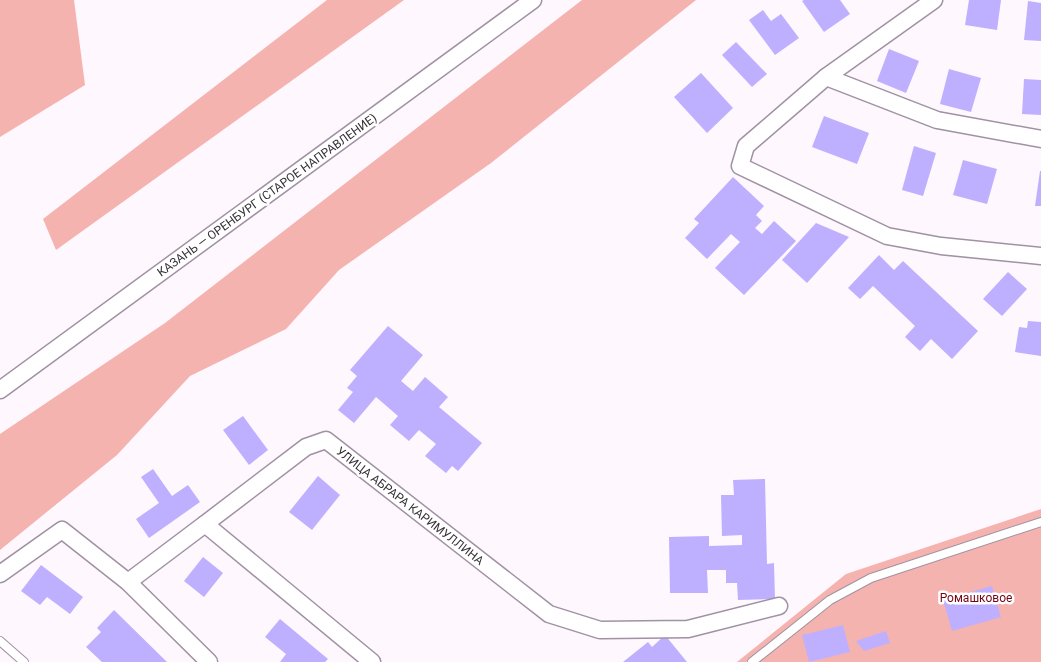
<svg xmlns="http://www.w3.org/2000/svg" width="1041" height="662" font-family="Roboto,sans-serif">
<style>
.green{fill:#f5b3af}
.building{fill:#beb0fe}
.lines{fill:none;stroke-linecap:round;stroke-linejoin:round}
.lane-casing{stroke:#a091a3;stroke-width:10}
.street-casing{stroke:#a091a3;stroke-width:19}
.lane{stroke:#fff;stroke-width:8}
.street{stroke:#fff;stroke-width:16}
.labels{text-anchor:middle;stroke-width:5;stroke-linejoin:round;paint-order:stroke}
.street-label{font-size:12px;fill:#373038;stroke:#fff}
.park-label{font-size:12px;fill:#740415;stroke:#fff}
</style>
<rect width="100%" height="100%" fill="#fef7fe"/>
<!-- green -->
<g class="green">
<path d="M0,0H74L85,85L0,137Z"/>
<path d="M327,0H404L56,250L43,219Z"/>
<path d="M582,0H696L491,163L339,270L286,329L190,376L117,455L0,550V434L165,323Z"/>
<path d="M1041,509V662H737L846,574Z"/>
</g>
<!-- building -->
<g class="building">
<path d="M804,0H840L850,14L824,32L802,1Z"/>
<path d="M969,0H1001L997,30L965,25Z"/>
<path d="M1028,1L1041,3V41L1024,40Z"/>
<path d="M763,10L771,21L781,14L799,38L775,55L749,20Z"/>
<path d="M736,42L767,74L752,87L722,55Z"/>
<path d="M889,49L919,61L906,93L877,81Z"/>
<path d="M949,69L981,78L971,112L940,104Z"/>
<path d="M701,73L733,108L707,133L674,97Z"/>
<path d="M1024,79L1041,80V115L1022,114Z"/>
<path d="M824,116L869,133L857,164L812,147Z"/>
<path d="M914,146L936,153L923,196L902,190Z"/>
<path d="M963,160L997,169L987,204L953,195Z"/>
<path d="M1040,171H1041V206H1035Z"/>
<path d="M733,177L764,206L756,215L762,221L755,228L762,234L774,221L796,241L744,295L715,268L740,242L731,234L707,259L685,238L699,223L694,219Z"/>
<path d="M816,223L849,237L807,283L782,260Z"/>
<path d="M879,255L894,270L903,261L978,331L952,359L931,339L920,351L905,337L915,326L873,286L860,299L848,288Z"/>
<path d="M1008,272L1027,289L1002,316L983,299Z"/>
<path d="M1028,321L1041,322V356L1015,352L1019,327L1027,328Z"/>
<path d="M388,326L423,355L401,381L413,391L425,377L448,397L439,407L482,443L458,471L452,466L446,473L425,456L436,444L419,430L409,441L390,425L398,416L376,397L354,423L338,410L353,392L347,388L357,376L350,370Z"/>
<path d="M243,416L268,450L249,465L223,430Z"/>
<path d="M153,469L172,496L188,485L200,502L149,538L136,519L159,503L141,477Z"/>
<path d="M318,476L340,495L312,530L289,512Z"/>
<path d="M765,479L767,564L774,563L775,599L738,600L737,583H726V570H707L708,593H670L669,537L709,536V546L742,545V535L722,536L721,495H734L733,480Z"/>
<path d="M203,557L223,573L204,597L184,581Z"/>
<path d="M41,565L83,597L70,614L47,597L40,605L21,591Z"/>
<path d="M992,586L1001,617L952,631L943,600Z"/>
<path d="M114,610L167,662H102L86,647L101,632L97,628Z"/>
<path d="M280,619L328,659L325,662H280L286,654L265,637Z"/>
<path d="M843,625L850,652L809,662L802,635Z"/>
<path d="M886,631L890,643L864,651L856,641Z"/>
<path d="M665,635L687,662H623L648,642L652,647Z"/>
</g>
<g class="lines">
<defs>
<g id="lane">
<path d="M0,641L24,662"/>
<path d="M752,662L830,600L871,578L1041,522"/>
</g>
<g id="street">
<path d="M934,0L826,77L746,146L740,166L887,236L941,246L1041,256"/>
<path d="M826,77L937,120L1041,139"/>
<path d="M0,390L533,0"/>
<path d="M0,574L62,530L128,582L209,662"/>
<path d="M128,582L205,524"/>
<path d="M372,662L205,524L306,447L326,440L549,614L600,630L688,629L779,606"/>
</g>
</defs>
<!-- lane casing -->
<use href="#lane" class="lane-casing"/>
<!-- street casing -->
<use href="#street" class="street-casing"/>
<!-- lane -->
<use href="#lane" class="lane"/>
<!-- street -->
<use href="#street" class="street"/>
</g>
<g class="labels">
<!-- street labels -->
<g class="street-label">
<text transform="translate(267 195) rotate(-36)" y="4">КАЗАНЬ — ОРЕНБУРГ (СТАРОЕ НАПРАВЛЕНИЕ)</text>
<text transform="translate(410 506) rotate(38)" y="4">УЛИЦА АБРАРА КАРИМУЛЛИНА</text>
</g>
<!-- park labels -->
<g class="park-label">
<text x="976" y="602">Ромашковое</text>
</g>
</g>
</svg>
